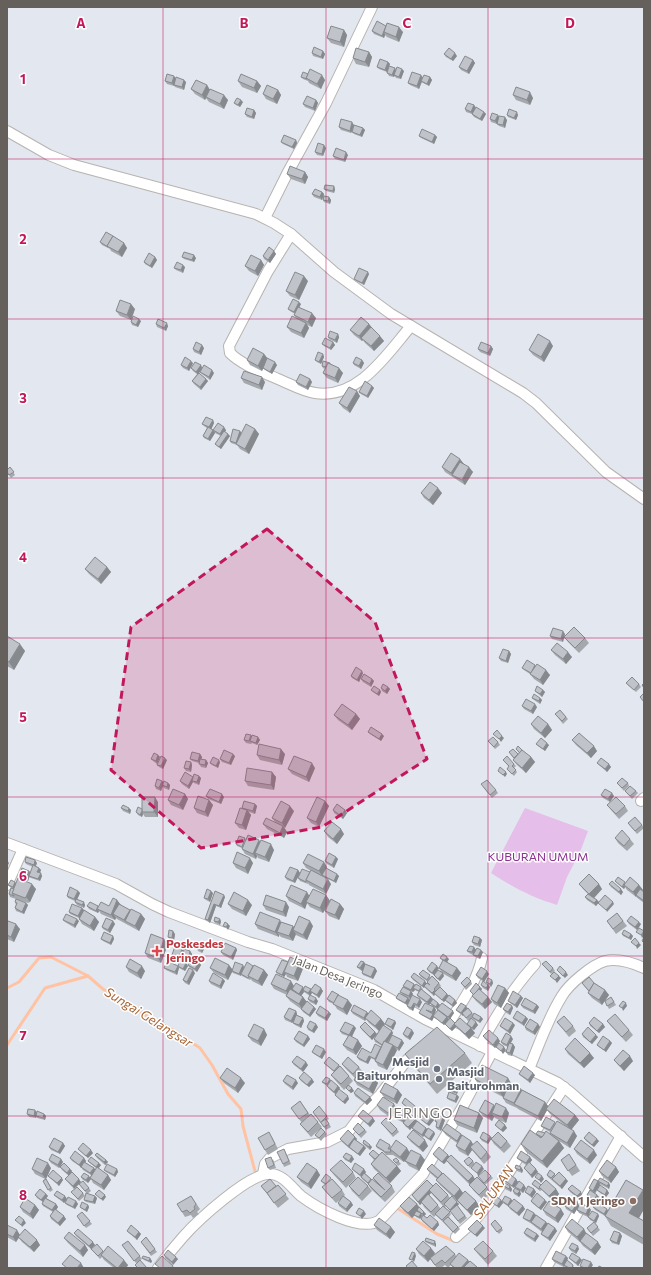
<svg xmlns="http://www.w3.org/2000/svg" width="651" height="1275" font-family="Commissioner,sans-serif">
<style>
.green{fill:#e5bee9}
.lines{fill:none;stroke-linecap:round;stroke-linejoin:round}
.stream{stroke:#ffc3a4;stroke-width:3}
.street-casing{stroke:#b7b3af;stroke-width:12}
.street{stroke:#fff;stroke-width:10}
.wall{fill:#a5a9ae;fill-rule:evenodd}
.shaded-wall{fill:#86898d}
.building{fill:#c0c4ca;stroke:#86898d}
.marked{fill:#c2185b;fill-opacity:0.2;stroke:#c2185b;stroke-width:3;stroke-dasharray:8 5;stroke-linejoin:round}
.grid{fill:none;stroke:#c2185b;stroke-width:1;stroke-opacity:0.55}
.health-dot{fill:#e0444e;stroke:#fff;stroke-width:1.5}
.worship-dot{fill:#6b7280;stroke:#fff;stroke-width:1.5}
.education-dot{fill:#8d6e63;stroke:#fff;stroke-width:1.5}
.labels{text-anchor:middle;stroke-width:3;stroke-linejoin:round;paint-order:stroke}
.park-label{font-size:12px;fill:#8b318f;stroke:#fff}
.health-label{font-size:12px;font-weight:bold;fill:#be3a42;stroke:#fff;text-anchor:start}
.street-label{font-size:12px;fill:#65605b;stroke:#fff}
.worship-label{font-size:12px;font-weight:bold;fill:#5b616d;stroke:#fff;text-anchor:end}
.education-label{font-size:12px;font-weight:bold;fill:#785e54;stroke:#fff;text-anchor:end}
.water-label{font-size:13px;font-style:italic;fill:#a76434;stroke:#fff}
.quarter-label{font-size:14px;letter-spacing:1px;fill:#77716c;stroke:#fff}
.grid-label{font-size:13px;text-anchor:middle;font-weight:bold;fill:#c2185b;stroke:#fff;stroke-width:3;stroke-linejoin:round;paint-order:stroke}
</style>
<rect width="100%" height="100%" fill="#e3e7ef"/>
<!-- green -->
<path class="green" d="M525,808L588,831L580,852L567,877L557,905C533,898 512,887 491,873Z"/>
<g class="lines">
<!-- stream -->
<g class="stream">
<path d="M7,988L19,982L39,958L51,957L88,976L103,989L150,1018L168,1027L200,1048L212,1065L228,1094L241,1109L243,1126L255,1171"/>
<path d="M7,1045L45,988L88,976"/>
<path d="M397,1208L437,1234L454,1241L455,1239"/>
</g>
<defs>
<g id="street">
<path d="M7,131L49,155L74,165L256,214L274,223L291,234L334,272L391,314L523,393L536,403L606,472L644,499"/>
<path d="M265,218L288,172L326,103L372,7"/>
<path d="M291,234L268,271L229,346L230,353C242,365 262,372 278,379C290,384 302,391 315,393C358,400 387,354 411,326"/>
<path d="M641,801L644,798"/>
<path d="M7,843L116,884L152,904L169,912L248,942L272,949L374,990L425,1019L558,1083L570,1092L644,1157"/>
<path d="M7,885L23,849"/>
<path d="M445,1029C459,1006 476,985 482,958"/>
<path d="M480,1046C495,1017 513,988 535,964"/>
<path d="M529,1069C539,1045 548,1018 562,996C569,984 592,965 605,961C617,958 633,963 644,968"/>
<path d="M263,1174L265,1164L270,1158L288,1149L327,1142L349,1131L364,1111L380,1095L406,1061L417,1051"/>
<path d="M456,1237L475,1220L489,1203L564,1087"/>
<path d="M158,1268C166,1257 174,1247 183,1237C197,1221 249,1173 270,1174C283,1174 292,1188 301,1196C317,1208 359,1232 379,1221L423,1174L462,1108L492,1052"/>
<path d="M546,1268L621,1136"/>
</g>
</defs>
<!-- street casing -->
<use href="#street" class="street-casing"/>
<!-- street -->
<use href="#street" class="street"/>
</g>
<!-- wall -->
<g class="wall">
<path d="M386,26L403,32L399,42L387,37L385,35L384,38L374,34L372,31Z"/>
<path d="M344,30L347,35L344,47L331,43L327,38Z"/>
<path d="M323,51L325,54L323,59L313,56L312,53Z"/>
<path d="M369,52L372,57L369,67L356,64L353,58Z"/>
<path d="M444,54L457,56L453,61L446,57Z"/>
<path d="M473,60L475,63L469,74L461,70L459,67Z"/>
<path d="M388,62L390,64L389,66L395,68L396,70L404,71L401,79L396,78L395,76L394,77L389,76L387,72L379,69L377,67Z"/>
<path d="M301,77L325,80L321,89L309,83L308,81L303,79Z"/>
<path d="M423,77H430L432,80L429,86L423,83L422,82L419,89L410,85L408,83Z"/>
<path d="M176,78L186,82L184,90L175,87L174,85V86L167,84L165,81Z"/>
<path d="M238,81H257L261,86L257,93L242,87Z"/>
<path d="M207,85L209,89L228,100L224,109L209,102L206,98L205,100L195,94L191,89Z"/>
<path d="M278,90L281,95L277,104L266,99L263,94Z"/>
<path d="M513,95L533,98L530,105L516,100Z"/>
<path d="M316,100L318,103L315,111L305,107L303,104Z"/>
<path d="M243,102L240,107L236,105L234,103Z"/>
<path d="M474,105L476,108L484,112L486,114L482,121L474,117L472,114L466,112L465,109Z"/>
<path d="M254,110L256,113L254,119L247,117L245,114Z"/>
<path d="M507,115H518L516,120L508,117Z"/>
<path d="M499,117L507,120L505,128L499,126L497,124L491,122L490,119Z"/>
<path d="M354,125L363,128L365,130L362,137L354,134L352,132L351,133L341,130L339,127Z"/>
<path d="M435,135L437,137L434,144L421,138L419,136Z"/>
<path d="M296,140L297,143L294,149L283,144L281,142Z"/>
<path d="M326,148L323,156L317,155L315,152Z"/>
<path d="M348,155L345,162L335,159L333,156Z"/>
<path d="M305,172L308,177L305,184L291,179L287,174Z"/>
<path d="M324,189H335L334,193L326,191Z"/>
<path d="M322,192L324,194V196L329,197L331,200L330,204L324,202L323,200V196L322,200L314,197L312,194Z"/>
<path d="M100,242L124,243L127,248L122,257L111,251L110,249L102,245Z"/>
<path d="M274,251L276,254L270,263L264,259L263,256Z"/>
<path d="M155,257L157,260L152,268L145,264L144,262Z"/>
<path d="M182,257L196,258L194,262L184,259Z"/>
<path d="M261,260L264,265L258,276L249,271L245,266Z"/>
<path d="M185,267L183,273L176,270L174,268Z"/>
<path d="M369,274L364,285L356,281L354,279Z"/>
<path d="M308,281L299,300L290,296L286,291Z"/>
<path d="M301,304L299,307L316,318L312,327L307,325L309,328L304,338L291,332L287,327L296,318L294,315L295,314L290,311L288,309Z"/>
<path d="M135,309L131,320L120,316L116,311Z"/>
<path d="M141,321L138,327L132,325L131,322Z"/>
<path d="M156,324L168,326L166,331L157,327Z"/>
<path d="M369,324L372,328L384,341L374,351L365,343L363,340L362,341L354,335L350,330Z"/>
<path d="M338,334L339,337L337,343L329,339L328,337Z"/>
<path d="M333,342L335,345L331,350L324,346L322,344Z"/>
<path d="M491,346L493,349L490,356L480,352L478,349Z"/>
<path d="M553,346L544,362L533,355L529,350Z"/>
<path d="M204,348L201,355L194,352L193,349Z"/>
<path d="M264,354L268,359L277,365L272,374L265,370L263,368L262,371L250,365L247,360Z"/>
<path d="M323,354L324,357L321,364L317,362L315,360Z"/>
<path d="M362,360L364,363L361,369L354,365L353,363Z"/>
<path d="M193,363L189,371L183,368L181,365Z"/>
<path d="M330,364L343,373L338,383L327,378L323,373L325,369L323,368L322,366Z"/>
<path d="M201,365L202,368L199,373L206,379L208,381L201,390L194,384L192,381L197,374L193,371L191,368Z"/>
<path d="M200,372L214,373L210,380L202,374Z"/>
<path d="M241,378L265,382L262,390L244,383Z"/>
<path d="M310,379L312,382L308,390L298,385L296,382Z"/>
<path d="M372,386L374,388L368,398L361,394L359,392Z"/>
<path d="M360,396L350,413L343,408L339,403Z"/>
<path d="M213,420L214,423L211,429L213,430H226L225,432L230,436L221,449L217,446L215,444L221,436L215,433L210,441L204,438L203,436L207,428L204,426L202,424Z"/>
<path d="M255,429L259,434L249,454L240,449L237,445L231,443L230,441L240,431L241,434Z"/>
<path d="M460,459L463,464L473,472L465,485L445,472L442,467Z"/>
<path d="M10,467L15,475L11,478L7,472Z"/>
<path d="M421,493H442L433,505L424,498Z"/>
<path d="M107,567L111,572L101,584L89,574L85,569Z"/>
<path d="M565,634L563,642L552,639L550,636Z"/>
<path d="M7,636L25,651L14,670L7,666Z"/>
<path d="M564,637L585,638L589,643L579,653L568,642Z"/>
<path d="M551,650L572,657L566,664L555,655Z"/>
<path d="M509,651L511,654L508,663L501,661L499,658Z"/>
<path d="M535,665L550,675L543,685L534,679L530,674L524,670L522,668Z"/>
<path d="M363,673L359,682L352,678L351,676Z"/>
<path d="M361,679H372L374,681L371,687L363,682Z"/>
<path d="M626,683L639,684L641,687L636,692L628,685Z"/>
<path d="M388,687L390,689L387,694L382,691L381,688Z"/>
<path d="M371,690H380L381,692L379,696L373,692Z"/>
<path d="M543,690L545,692L542,697L537,693L535,691Z"/>
<path d="M532,698H540L542,700L540,704L534,700Z"/>
<path d="M522,706L537,707L533,714L524,709Z"/>
<path d="M560,710L568,719L563,724L555,714Z"/>
<path d="M356,714L360,719L352,730L338,720L334,715Z"/>
<path d="M531,724H548L552,730L545,738L534,729Z"/>
<path d="M368,732L384,736L381,741L370,734Z"/>
<path d="M252,736L258,737L260,740L257,745L252,743L251,744L246,743L244,740Z"/>
<path d="M572,740L597,751L591,758L576,745Z"/>
<path d="M488,741L498,742L500,745L495,749Z"/>
<path d="M536,744L549,745L545,751L538,746Z"/>
<path d="M516,749L522,750L531,757L535,762L526,773L517,765L513,760L514,759L509,752L518,755L519,753Z"/>
<path d="M200,754L202,757L201,759L206,760L208,763L206,768L201,767L199,763L192,761L190,759Z"/>
<path d="M285,754L282,765L260,760L257,755Z"/>
<path d="M158,755L160,757L157,764L153,761L151,759Z"/>
<path d="M235,756L231,765L222,762L220,759Z"/>
<path d="M167,760L163,769L159,767L157,765Z"/>
<path d="M503,760L514,764L516,766L514,768L517,772L514,776L507,769L509,767Z"/>
<path d="M191,762L192,765L191,772L186,771L184,768Z"/>
<path d="M220,762L218,768L212,765L210,763Z"/>
<path d="M597,763L611,767L607,772L599,765Z"/>
<path d="M315,768L309,782L292,774L288,769Z"/>
<path d="M272,772L276,777L274,790L248,786L245,781Z"/>
<path d="M199,776L201,778L199,785L194,783L193,782L189,789L182,784L180,781Z"/>
<path d="M162,781L163,783H168L170,785L169,790L164,788L163,786L161,791L156,789L155,786Z"/>
<path d="M617,783H628L629,786L624,791Z"/>
<path d="M483,787L496,790L498,793L492,798Z"/>
<path d="M625,791H636L638,793L632,799Z"/>
<path d="M185,794L188,799L183,810L171,805L168,800Z"/>
<path d="M601,795L614,796L610,802L603,798Z"/>
<path d="M206,796L224,797L221,804L208,799Z"/>
<path d="M209,800L213,805L208,817L197,813L194,808Z"/>
<path d="M325,801L329,806L319,827L311,823L307,818Z"/>
<path d="M158,802V817H145L143,814L142,817L138,815L136,812Z"/>
<path d="M255,804L257,806L255,814L249,812L251,815L246,830L239,828L235,823L242,808Z"/>
<path d="M607,805L625,806L628,811L619,819L611,810Z"/>
<path d="M121,808L131,810L130,814L123,811Z"/>
<path d="M333,810H345L347,813L343,819L334,813Z"/>
<path d="M294,811L285,828L284,827L287,832L284,838L267,829L263,824L275,822L272,818Z"/>
<path d="M628,823L642,825L644,828L637,834Z"/>
<path d="M324,831L344,834L337,844L328,837Z"/>
<path d="M615,838L630,839L634,844L627,851L618,843Z"/>
<path d="M246,839L260,842L274,850L269,862L258,858L257,856L256,859L245,854L242,849V848L237,846L236,844Z"/>
<path d="M336,857L338,859L334,868L327,864L325,861Z"/>
<path d="M25,862L37,863L36,866L39,868L41,870L40,873L42,876L40,881L31,878L29,877L28,881L21,878L19,876L29,871L30,873L33,867L26,864Z"/>
<path d="M233,863H253L248,874L236,868Z"/>
<path d="M303,863L327,867L326,868L339,876L336,883L324,877L323,875L322,876L331,884L326,894L309,885L308,883V884L300,881L298,878L310,872L311,871L306,868Z"/>
<path d="M298,870L300,873L295,883L287,880L285,877Z"/>
<path d="M615,881L639,885L643,890L642,891L644,892V903L627,890L625,887L624,889L617,883Z"/>
<path d="M16,883L36,889L30,902L28,903L10,897L9,894L11,888L8,885Z"/>
<path d="M579,884L602,889L594,898L597,900L599,902L596,906L587,900L585,897L588,894L583,889Z"/>
<path d="M609,884L623,892L621,895L611,887Z"/>
<path d="M78,891L80,893L77,899L85,905L84,908L77,905L75,902V901L68,898L67,896Z"/>
<path d="M215,891L225,897L221,908L216,906L210,923L207,921L205,919Z"/>
<path d="M213,893L210,902L206,900L204,898Z"/>
<path d="M326,895L330,901L323,913L310,907L307,903L305,909L289,901L286,896Z"/>
<path d="M117,900L120,905L130,910L131,911L141,914L145,919L139,931L117,919L116,918L115,920L101,914L99,911L98,913L89,909L87,906H109Z"/>
<path d="M15,902L26,903L28,905L24,914L16,911L15,908L16,905Z"/>
<path d="M228,904L252,905L246,916L232,909Z"/>
<path d="M340,904L344,909L339,920L329,916L325,911Z"/>
<path d="M263,905L289,907L286,917L266,910Z"/>
<path d="M82,908L84,910L95,917L99,922L94,931L82,924L79,919V918L70,914L69,912Z"/>
<path d="M617,913L627,926L616,934L607,921Z"/>
<path d="M63,920L79,921L75,928L65,922Z"/>
<path d="M113,921L115,924L110,933L103,929L102,927Z"/>
<path d="M214,921H221L220,925L215,923Z"/>
<path d="M627,921L641,924L637,930L629,924Z"/>
<path d="M281,922L293,926L294,928L313,926L307,940L296,935V934L293,941L281,937L279,935V937L258,929L255,924Z"/>
<path d="M20,929L14,942L7,939V935Z"/>
<path d="M175,934L174,940H170L168,937Z"/>
<path d="M622,934H631L633,936L631,940L623,936Z"/>
<path d="M113,936L114,939L111,945L103,941L101,939Z"/>
<path d="M480,938L482,940L480,947L474,945L472,942Z"/>
<path d="M168,944L161,963L148,958L145,953Z"/>
<path d="M198,945L202,946L204,949L202,953L198,951L197,949L194,948L192,946Z"/>
<path d="M474,947L476,950L483,952L480,959L475,957L473,955L469,953L467,951Z"/>
<path d="M236,948L237,950L233,960L223,955L221,952Z"/>
<path d="M184,951H190L192,954L190,960L199,962L201,965L197,972L189,967L188,965L189,963L183,961L182,959L183,953L181,960L173,957L172,955Z"/>
<path d="M440,958L449,959L447,962L457,968L461,973L456,981L442,973L439,968L443,961Z"/>
<path d="M300,961L304,966L298,981L287,977L286,974L284,977L278,974L276,972L288,962Z"/>
<path d="M364,962L365,964L375,968L377,971L373,979L363,975L362,973V971L359,969L357,967Z"/>
<path d="M186,963L188,966L185,971L179,968L177,975L166,970L164,968L178,966Z"/>
<path d="M542,964L553,968L555,971L551,974Z"/>
<path d="M243,965L244,967L253,966L264,970L268,975L262,986L252,981L251,979L250,980L242,976L241,975V976L233,973L232,972L228,980L214,973L210,968L232,969Z"/>
<path d="M126,967L145,971L141,979L129,972Z"/>
<path d="M439,968L435,974L444,976L440,981L436,978L434,975L429,972L427,969Z"/>
<path d="M195,973L189,985L185,983L183,980Z"/>
<path d="M419,974L431,977L439,983L441,986L440,987L449,996L455,1000L457,1003L453,1007L447,1002L446,1000L444,1002L435,994L434,996L424,987V988L413,980L411,977L428,984L427,981L421,977Z"/>
<path d="M489,974L484,982L478,978L476,975Z"/>
<path d="M223,979L225,981L221,989L211,984L209,981Z"/>
<path d="M492,980L493,983L491,987L489,985L490,987L488,991L483,988L481,985L488,984L486,982Z"/>
<path d="M471,981L472,984L466,990L461,983Z"/>
<path d="M582,983H594L605,990L609,995L602,1005L592,998L588,993L589,992Z"/>
<path d="M271,984L294,986L304,988L311,989V990L323,991L319,998L312,993L310,996L304,992L301,996L303,997L306,1002L314,1007L316,1009L310,1017L303,1012L301,1009L290,1001L286,996L287,995L274,989Z"/>
<path d="M414,984L415,985L421,987L423,989L422,990L431,997L433,999L438,1003L440,1005L454,1013L450,1019L455,1023L467,1024L470,1020L468,1021L464,1015L463,1016L458,1012L456,1010L468,1008L473,1014L481,1017L483,1019L480,1023L473,1019L472,1018H471L478,1025L474,1030L472,1029L475,1033L469,1039L456,1027L452,1031L445,1024L444,1025L434,1017L432,1021L421,1015L419,1013L434,1007L436,1010L434,1015L439,1011L437,1009L432,1006L430,1003L429,1005L418,997L417,995L419,992L415,990L413,992L411,991L413,994L410,999L408,998L410,1000L407,1005L398,1000L396,998L402,994L400,992L405,988L403,986Z"/>
<path d="M480,987L482,989L481,991L488,997L492,1002L485,1009L476,1001L472,996L473,995L470,991Z"/>
<path d="M505,988L509,993L501,1008L494,1004L491,999Z"/>
<path d="M412,995L422,1002L419,1008L415,1006L413,1011L409,1009L407,1006Z"/>
<path d="M521,996L523,998L517,1008L510,1003L508,1001Z"/>
<path d="M611,997L616,1005L609,1009L605,1001Z"/>
<path d="M308,999L318,1001L316,1005L310,1002Z"/>
<path d="M327,999L352,1005L347,1015L337,1009L334,1004L329,1002Z"/>
<path d="M521,1005H537L539,1007L535,1014L523,1008Z"/>
<path d="M512,1006L513,1008L510,1015L505,1012L503,1009Z"/>
<path d="M296,1011L297,1014V1015L303,1018L304,1021L301,1028L295,1025L293,1023L294,1021L292,1023L285,1020L284,1017Z"/>
<path d="M351,1011L368,1014L381,1019L385,1024L384,1025L393,1033L392,1035L404,1043L399,1051L395,1048L397,1050L387,1070L378,1066L375,1060L371,1058L368,1064L359,1060L357,1057L371,1053L381,1047L382,1046L375,1042L374,1039L379,1031L369,1023L366,1019L365,1021L353,1014Z"/>
<path d="M329,1012L331,1014L327,1021L318,1016L316,1013Z"/>
<path d="M526,1017L528,1019L524,1026L515,1020L513,1018Z"/>
<path d="M395,1021L396,1023L393,1030L387,1026L385,1024Z"/>
<path d="M607,1021L629,1030L633,1035L626,1042L611,1026Z"/>
<path d="M557,1022L573,1026L576,1031L569,1037Z"/>
<path d="M589,1023L603,1024L605,1027L599,1033L590,1026Z"/>
<path d="M538,1024L540,1027L535,1035L526,1030L525,1027Z"/>
<path d="M515,1025L510,1034L502,1028L500,1026Z"/>
<path d="M307,1027H318L314,1033L308,1030Z"/>
<path d="M360,1027L375,1032L377,1034L372,1040L362,1030Z"/>
<path d="M356,1028L352,1037L362,1046L356,1055L347,1050L343,1045L348,1036L342,1034L340,1031Z"/>
<path d="M264,1029L267,1035L261,1046L252,1041L248,1036Z"/>
<path d="M414,1033L410,1040L405,1037L403,1034Z"/>
<path d="M582,1034L598,1037L592,1044L583,1037Z"/>
<path d="M308,1036L310,1039L304,1047L296,1042L294,1039Z"/>
<path d="M483,1036L500,1041L495,1048L485,1039Z"/>
<path d="M513,1039L511,1043L515,1047L512,1056L508,1055L506,1052L508,1047L503,1045L501,1042Z"/>
<path d="M610,1041L612,1043L606,1052L599,1047L597,1045Z"/>
<path d="M565,1049L594,1058L584,1068L568,1054Z"/>
<path d="M312,1052H326L322,1059L314,1054Z"/>
<path d="M465,1053L472,1063L437,1094L412,1064L405,1054Z"/>
<path d="M614,1060L633,1061L624,1071L618,1065Z"/>
<path d="M292,1062L308,1065L303,1072L294,1065Z"/>
<path d="M324,1063L339,1065L349,1076L353,1081L349,1085L354,1091L351,1093L346,1088L344,1090L335,1080L331,1075L334,1072L326,1065Z"/>
<path d="M342,1064L359,1067L361,1070L378,1083L373,1094L357,1085L354,1080L355,1078L346,1069Z"/>
<path d="M519,1074L535,1075L530,1083L521,1076Z"/>
<path d="M220,1078L245,1083L238,1093L224,1083Z"/>
<path d="M299,1078L312,1079L314,1082L309,1087L301,1081Z"/>
<path d="M330,1079L331,1081L338,1086L340,1088L339,1089L349,1099L345,1104L337,1097L335,1095V1094L329,1089L327,1086L324,1084L322,1082Z"/>
<path d="M475,1079L511,1083V1084L545,1102L548,1107L575,1115L579,1120L571,1130L577,1136L570,1148L559,1141L564,1148L547,1168L526,1152L521,1144L538,1136L536,1134L545,1133L552,1135L550,1133V1132L543,1128L541,1126L556,1123L567,1127L550,1114L547,1110L541,1121L518,1109L517,1108L506,1103L503,1098V1097L478,1084Z"/>
<path d="M283,1081L298,1083L293,1090L285,1084Z"/>
<path d="M398,1090L402,1095L397,1104L385,1098L397,1109L391,1118L380,1110L377,1105L384,1097L380,1092Z"/>
<path d="M450,1090L458,1091L457,1094L452,1093Z"/>
<path d="M354,1093L370,1097L372,1100L367,1105L355,1096Z"/>
<path d="M457,1095L459,1097L456,1103L449,1100L447,1098Z"/>
<path d="M300,1101L310,1115L318,1122L322,1127L311,1137L304,1129L300,1124L302,1123L291,1108Z"/>
<path d="M402,1103L415,1106L417,1109L414,1114L404,1105Z"/>
<path d="M495,1106L509,1113L506,1123L499,1120L505,1125L507,1128L503,1132L497,1127L495,1125L499,1120L495,1118L494,1117L492,1121L483,1116L479,1111Z"/>
<path d="M37,1112L44,1114L46,1116L45,1120L37,1118L36,1117V1118L29,1117L27,1114Z"/>
<path d="M313,1112L327,1116L329,1119L327,1120L331,1127L326,1130Z"/>
<path d="M408,1112L409,1115L408,1118L417,1121L426,1128L427,1129L434,1132L435,1134L431,1141L425,1137L424,1136L423,1137L414,1131L412,1128L416,1123L410,1130L405,1126L404,1123L396,1119L395,1116Z"/>
<path d="M438,1112L440,1114L439,1116L445,1120L441,1131L437,1129L436,1127L437,1123L435,1121L437,1117L432,1115L430,1113Z"/>
<path d="M479,1113L483,1118L477,1133L457,1125L454,1120Z"/>
<path d="M358,1116L375,1121L370,1127L360,1118Z"/>
<path d="M418,1117L434,1120L429,1126L420,1119Z"/>
<path d="M381,1123L397,1129L399,1132L393,1137Z"/>
<path d="M353,1129L365,1130L367,1132L361,1138Z"/>
<path d="M442,1130L461,1134L462,1136L471,1141L473,1144L487,1152L491,1157L484,1164L472,1150L468,1156L459,1151L456,1146L457,1143L446,1135Z"/>
<path d="M325,1132L327,1134L321,1141L315,1135Z"/>
<path d="M483,1132L490,1136L492,1138L498,1132L507,1141L511,1146L504,1153L494,1144L491,1139L488,1144L482,1141L480,1138Z"/>
<path d="M272,1137L278,1149L268,1155L265,1150Z"/>
<path d="M355,1137L357,1139L356,1140L366,1148L360,1156L349,1148L342,1142L340,1139Z"/>
<path d="M407,1137L428,1146L423,1152L411,1142Z"/>
<path d="M584,1138L599,1141L594,1147L586,1141Z"/>
<path d="M63,1143L65,1146L60,1154L51,1150L49,1147Z"/>
<path d="M363,1143L372,1147L370,1150L364,1145Z"/>
<path d="M390,1145L391,1147L410,1152L425,1160L419,1171L409,1166L405,1161L407,1158L404,1162L393,1155H386L384,1152L377,1148L376,1146Z"/>
<path d="M78,1149L93,1153L88,1158L80,1151Z"/>
<path d="M284,1149L291,1164L284,1167L283,1164Z"/>
<path d="M574,1149L597,1155L590,1164L577,1154Z"/>
<path d="M369,1154L397,1166L401,1171L390,1183L374,1169L371,1164L374,1160Z"/>
<path d="M433,1154L450,1156L473,1176L475,1179L487,1187L490,1192L483,1200L473,1190L470,1185L450,1165L447,1161L444,1164L435,1157Z"/>
<path d="M569,1154L580,1171L572,1176L561,1160Z"/>
<path d="M95,1155L106,1160L108,1162L105,1165L97,1158Z"/>
<path d="M343,1157L354,1159L351,1163L345,1160Z"/>
<path d="M530,1157L532,1160L530,1163L538,1172L532,1178L524,1168L526,1165L519,1160L517,1158Z"/>
<path d="M70,1158H84L86,1161L85,1162L94,1168L95,1170L96,1168L90,1163L88,1161L101,1165L98,1169L108,1175L111,1180L104,1190L93,1183L91,1179L88,1183L83,1180L81,1177H90L91,1175L83,1170L81,1167L72,1161Z"/>
<path d="M396,1158L401,1164L398,1166L393,1160Z"/>
<path d="M61,1159L63,1162L59,1168L51,1163L49,1160Z"/>
<path d="M273,1159L276,1168L270,1170L268,1168Z"/>
<path d="M464,1161H473L475,1164L470,1168Z"/>
<path d="M60,1167L70,1169L72,1171L69,1175L81,1182L74,1189L65,1179L69,1176L62,1170Z"/>
<path d="M616,1167L619,1172L611,1183L602,1176L599,1171Z"/>
<path d="M51,1168L46,1179L53,1190L50,1192L43,1181L45,1179L35,1174L32,1169Z"/>
<path d="M515,1168L523,1170L522,1173L517,1171Z"/>
<path d="M117,1169L118,1172L115,1177L106,1172L104,1170Z"/>
<path d="M352,1169L366,1172L365,1173L372,1180L376,1183L373,1178L392,1186L395,1192L385,1202L371,1189L368,1184L363,1180L361,1177L354,1171Z"/>
<path d="M427,1169L460,1189L463,1194L476,1201L479,1206L471,1215L457,1201L440,1185L436,1180L437,1179L429,1172Z"/>
<path d="M317,1170L320,1175L311,1189L301,1182L297,1177Z"/>
<path d="M330,1170L353,1172L356,1178L346,1188L334,1175Z"/>
<path d="M547,1175H556L568,1181L562,1189L548,1177Z"/>
<path d="M48,1176L63,1180L59,1186L50,1178Z"/>
<path d="M478,1176H491L493,1178L485,1185Z"/>
<path d="M503,1179H516L518,1182L514,1188L505,1182Z"/>
<path d="M333,1180L342,1190L345,1195L344,1196L351,1202L353,1205L347,1212L339,1206L338,1203L342,1198L336,1203L326,1192L322,1187L325,1185L321,1181Z"/>
<path d="M598,1181L610,1185L609,1189L600,1184L595,1193L599,1197L596,1202L588,1198L587,1195L590,1190L589,1188Z"/>
<path d="M79,1184L89,1188L91,1191L87,1194L95,1196L97,1198L95,1204L86,1202L84,1200L87,1194Z"/>
<path d="M532,1184L541,1185L556,1189L559,1194L553,1201L542,1190L540,1191L534,1186Z"/>
<path d="M278,1185L289,1199L278,1208L261,1186H276Z"/>
<path d="M349,1186H368L372,1191L362,1201L352,1191Z"/>
<path d="M433,1186L448,1195L450,1198L459,1204L457,1206L467,1218L460,1224L450,1211L446,1206L445,1207L451,1214L449,1217L460,1229L455,1234L436,1215L434,1217L424,1207L422,1203L420,1205L412,1195ZM431,1193L443,1206L441,1209L429,1195Z"/>
<path d="M504,1186H510L512,1189L511,1192L505,1189Z"/>
<path d="M515,1187L526,1188L523,1193L518,1190L521,1194L519,1197L514,1194L513,1191L517,1189Z"/>
<path d="M534,1189L536,1192L532,1198L527,1194L525,1192Z"/>
<path d="M568,1189L582,1194L579,1199L570,1192Z"/>
<path d="M597,1190H607L609,1193L606,1197L599,1192Z"/>
<path d="M71,1192L83,1193L85,1196L79,1201Z"/>
<path d="M644,1192V1209L639,1218L644,1221V1245L611,1226L605,1216L595,1210L593,1207L608,1210Z"/>
<path d="M46,1194L48,1196L46,1198L56,1204L58,1207L56,1210L66,1219L60,1226L51,1219L50,1216L53,1212L43,1206L42,1204L43,1202L37,1198L35,1195Z"/>
<path d="M54,1195L67,1199L64,1203L56,1197Z"/>
<path d="M191,1196L200,1209L197,1212L199,1214L193,1218L191,1215L185,1217L182,1212Z"/>
<path d="M511,1199L512,1201L523,1206L525,1209L519,1216L510,1209L509,1207L503,1203L499,1208L492,1203L490,1201H502Z"/>
<path d="M76,1201L78,1204L75,1209L67,1205L65,1203Z"/>
<path d="M531,1201L547,1202L541,1210L532,1203Z"/>
<path d="M578,1203L579,1206L591,1210L588,1217L579,1213L577,1210L579,1206L574,1214L566,1209L565,1206Z"/>
<path d="M417,1204L426,1214L424,1216L427,1218L438,1222L439,1225L434,1231L423,1222L421,1219L423,1216L421,1214L422,1216L420,1219L416,1217L415,1215L412,1218L404,1211L400,1206Z"/>
<path d="M35,1205L39,1210L33,1219L23,1212L20,1207Z"/>
<path d="M88,1205L89,1207L87,1212L82,1209L80,1207Z"/>
<path d="M543,1210L564,1214L558,1223L546,1215Z"/>
<path d="M82,1212L92,1224L86,1228L77,1216Z"/>
<path d="M598,1214L599,1216L596,1223L594,1222L600,1230L593,1236L587,1228L594,1222L590,1220L588,1217Z"/>
<path d="M536,1215L546,1222L547,1224L555,1228L557,1231L550,1241L543,1236L541,1234L542,1232L533,1225L532,1224L525,1220L523,1218Z"/>
<path d="M495,1220L503,1230L499,1234L491,1224Z"/>
<path d="M7,1225L20,1235L40,1245L34,1252L22,1242L19,1238L16,1242L7,1237Z"/>
<path d="M374,1225L395,1232L390,1239L377,1230Z"/>
<path d="M565,1227L584,1229L586,1233L601,1247L595,1255L583,1246L580,1242L568,1232Z"/>
<path d="M127,1231L139,1232L141,1234L137,1240L129,1233Z"/>
<path d="M74,1233L95,1245L91,1249L76,1236Z"/>
<path d="M524,1233L537,1234L539,1236L535,1242L526,1236Z"/>
<path d="M620,1233L622,1236L619,1245L612,1243L610,1240Z"/>
<path d="M146,1237L157,1252L151,1256L141,1242Z"/>
<path d="M64,1238L85,1245L88,1250L83,1257L68,1243Z"/>
<path d="M128,1241L142,1259L136,1263L122,1245Z"/>
<path d="M425,1241L436,1244V1247L427,1243Z"/>
<path d="M569,1248L579,1249L576,1254L571,1251Z"/>
<path d="M91,1249L103,1251L128,1265L127,1267L129,1268H114L104,1260L102,1257L100,1259Z"/>
<path d="M416,1249L435,1253L431,1257L455,1254L456,1256L468,1260L469,1262L470,1261L478,1268H453L451,1265L448,1268L445,1265L441,1268H437L430,1259L428,1262L419,1254Z"/>
<path d="M474,1249L493,1251L497,1256L488,1265L478,1254Z"/>
<path d="M164,1255L178,1259L173,1265L165,1258Z"/>
<path d="M142,1258L152,1261L151,1263L144,1260Z"/>
<path d="M568,1258L567,1261L573,1265L574,1268H566L564,1266V1267L554,1262L552,1259Z"/>
<path d="M569,1258L582,1260L578,1266L571,1260Z"/>
</g>
<!-- shaded-wall -->
<g class="shaded-wall">
<path d="M399,27L403,32L399,42L396,37Z"/>
<path d="M344,30L347,35L344,47L340,42Z"/>
<path d="M384,32L385,35L384,38L382,36Z"/>
<path d="M323,51L325,54L323,59L321,57Z"/>
<path d="M369,52L372,57L369,67L365,62Z"/>
<path d="M455,53L457,56L453,61L451,59Z"/>
<path d="M473,60L475,63L469,74L467,71Z"/>
<path d="M388,62L390,64L387,72L385,70Z"/>
<path d="M395,68L396,71L394,77L392,75Z"/>
<path d="M402,69L404,71L401,79L399,77Z"/>
<path d="M322,75L325,80L321,89L317,84Z"/>
<path d="M421,75L423,78L419,89L417,86Z"/>
<path d="M174,76L176,79L174,86L172,83Z"/>
<path d="M430,77L432,80L429,86L427,84Z"/>
<path d="M184,80L186,82L184,90L182,87Z"/>
<path d="M257,81L261,86L257,93L254,88Z"/>
<path d="M207,85L210,90L206,97V98L205,100L202,95Z"/>
<path d="M278,90L281,95L277,104L273,99Z"/>
<path d="M530,92L533,98L530,105L527,100Z"/>
<path d="M224,95L228,100L224,109L220,104Z"/>
<path d="M241,100L243,102L240,107L238,105Z"/>
<path d="M316,100L318,103L315,111L313,108Z"/>
<path d="M474,105L476,108L473,115L471,112Z"/>
<path d="M254,110L256,113L254,119L252,117Z"/>
<path d="M484,112L486,114L482,121L480,119Z"/>
<path d="M517,112L518,115L516,120L514,118Z"/>
<path d="M498,115L500,118L497,124L495,121Z"/>
<path d="M505,117L507,120L505,128L503,125Z"/>
<path d="M352,122L354,125L351,133L350,131Z"/>
<path d="M363,128L365,130L362,137L360,135Z"/>
<path d="M435,135L437,137L434,144L432,142Z"/>
<path d="M296,140L297,143L294,149L292,147Z"/>
<path d="M324,145L326,148L323,156L322,154Z"/>
<path d="M346,152L348,155L345,162L344,160Z"/>
<path d="M305,172L308,177L305,184L302,179Z"/>
<path d="M334,186L335,189L334,193L333,191Z"/>
<path d="M322,192L324,194L322,200L320,197Z"/>
<path d="M329,197L331,200L330,204L328,201Z"/>
<path d="M124,243L127,248L122,257L118,252Z"/>
<path d="M274,251L276,254L270,263L268,260Z"/>
<path d="M194,255L196,258L194,262L192,260Z"/>
<path d="M155,257L157,260L152,268L150,266Z"/>
<path d="M261,260L264,265L258,276L255,271Z"/>
<path d="M183,265L185,267L183,273L181,270Z"/>
<path d="M368,272L369,274L364,285L362,283Z"/>
<path d="M304,276L308,281L299,300L295,295Z"/>
<path d="M299,302L301,304L296,314L294,312Z"/>
<path d="M131,304L135,309L131,320L127,315Z"/>
<path d="M312,313L316,318L312,327L308,322Z"/>
<path d="M139,319L141,321L138,327L136,325Z"/>
<path d="M167,323L168,326L166,331L164,328Z"/>
<path d="M306,323L309,328L304,338L301,333Z"/>
<path d="M369,324L373,329L361,338L363,340L362,341L359,336Z"/>
<path d="M338,334L339,337L337,343L335,340Z"/>
<path d="M380,336L384,341L374,351L371,346Z"/>
<path d="M550,341L553,346L544,362L541,357Z"/>
<path d="M333,342L335,345L331,350L330,348Z"/>
<path d="M202,345L204,348L201,355L199,352Z"/>
<path d="M491,346L493,349L490,356L488,353Z"/>
<path d="M264,354L268,359L262,371L258,366Z"/>
<path d="M323,354L324,357L321,364L319,362Z"/>
<path d="M362,360L364,363L361,369L359,366Z"/>
<path d="M191,361L193,363L189,371L187,368Z"/>
<path d="M275,362L277,365L272,374L270,372Z"/>
<path d="M201,365L202,368L198,375L196,372Z"/>
<path d="M339,368L343,373L338,383L335,378Z"/>
<path d="M212,370L214,373L210,380L209,377Z"/>
<path d="M262,377L265,382L262,390L259,385Z"/>
<path d="M206,379L208,381L201,390L200,387Z"/>
<path d="M310,379L312,382L308,390L306,387Z"/>
<path d="M372,386L374,388L368,398L367,396Z"/>
<path d="M357,391L360,396L350,413L347,408Z"/>
<path d="M213,420L214,423L211,430L209,427Z"/>
<path d="M224,427L226,430L222,437L220,434Z"/>
<path d="M255,429L259,434L249,454L245,449Z"/>
<path d="M213,430L215,433L210,441L208,439Z"/>
<path d="M240,431L242,434L238,445L236,443Z"/>
<path d="M228,434L230,436L221,449L219,447Z"/>
<path d="M460,459L464,464L452,475L454,478L451,473Z"/>
<path d="M469,467L473,472L465,485L462,480Z"/>
<path d="M438,488L442,493L433,505L429,500Z"/>
<path d="M107,567L111,572L101,584L98,579Z"/>
<path d="M563,631L565,634L563,642L561,639Z"/>
<path d="M20,644L25,651L14,670L9,662Z"/>
<path d="M509,651L511,654L508,663L506,661Z"/>
<path d="M568,652L572,657L566,664L563,659Z"/>
<path d="M546,670L550,675L543,685L540,680Z"/>
<path d="M362,671L363,673L359,682L357,680Z"/>
<path d="M372,679L374,681L371,687L370,684Z"/>
<path d="M388,687L390,689L387,694L385,691Z"/>
<path d="M380,690L381,692L379,696L377,694Z"/>
<path d="M543,690L545,692L542,697L540,694Z"/>
<path d="M540,698L542,700L540,704L539,701Z"/>
<path d="M535,704L537,707L533,714L531,711Z"/>
<path d="M356,714L360,719L352,730L348,725Z"/>
<path d="M548,724L552,730L545,738L541,733Z"/>
<path d="M382,734L384,736L381,741L379,739Z"/>
<path d="M502,736L504,738L501,742L499,739Z"/>
<path d="M258,737L260,740L257,745L256,743Z"/>
<path d="M547,743L549,745L545,751L543,749Z"/>
<path d="M594,746L597,751L591,758L587,753Z"/>
<path d="M281,749L285,754L282,765L279,760Z"/>
<path d="M200,754L202,757L200,764L198,761Z"/>
<path d="M233,754L235,756L231,765L229,763Z"/>
<path d="M158,755L160,757L157,764L156,761Z"/>
<path d="M531,757L535,762L526,773L522,768Z"/>
<path d="M165,758L167,760L163,769L161,766Z"/>
<path d="M206,760L208,763L206,768L205,765Z"/>
<path d="M219,760L220,762L218,768L216,766Z"/>
<path d="M191,762L192,765L191,772L189,769Z"/>
<path d="M312,763L315,768L309,782L306,777Z"/>
<path d="M609,764L611,767L607,772L605,769Z"/>
<path d="M272,772L276,777L274,790L271,785Z"/>
<path d="M506,772L507,774L505,777L503,775Z"/>
<path d="M199,776L201,778L199,785L197,782Z"/>
<path d="M193,777L192,781L193,782L189,789L188,786Z"/>
<path d="M162,781L164,783L161,791L159,788Z"/>
<path d="M168,783L170,785L169,790L167,787Z"/>
<path d="M612,793L614,796L610,802L608,799Z"/>
<path d="M185,794L188,799L183,810L179,805Z"/>
<path d="M222,794L224,797L221,804L219,802Z"/>
<path d="M155,797L158,802V817L154,812Z"/>
<path d="M209,800L213,805L208,817L205,812Z"/>
<path d="M325,801L329,806L319,827L316,822Z"/>
<path d="M255,804L257,806L255,814L253,811Z"/>
<path d="M290,806L294,811L285,828L282,823Z"/>
<path d="M129,808L131,810L130,814L128,811Z"/>
<path d="M142,809V812L143,814L142,817L140,815Z"/>
<path d="M247,810L251,815L246,830L242,825Z"/>
<path d="M345,810L347,813L343,819L341,816Z"/>
<path d="M283,826L287,832L284,838L280,833Z"/>
<path d="M341,829L344,834L337,844L333,839Z"/>
<path d="M259,840L262,845L255,853L257,856L256,859L253,854Z"/>
<path d="M271,844L274,850L269,862L265,857Z"/>
<path d="M336,857L338,859L334,868L332,865Z"/>
<path d="M250,858L253,863L248,874L245,868Z"/>
<path d="M7,860L9,863L7,867Z"/>
<path d="M35,860L37,863L35,867L34,865Z"/>
<path d="M324,862L327,867L322,876L319,871Z"/>
<path d="M39,868L41,870L39,874L37,872Z"/>
<path d="M298,870L300,873L295,883L293,881Z"/>
<path d="M29,871L31,873L28,881L26,878Z"/>
<path d="M41,873L42,876L40,881L38,879Z"/>
<path d="M337,874L339,876L336,883L334,881Z"/>
<path d="M328,879L331,884L326,894L323,889Z"/>
<path d="M15,882L17,884L14,890L13,887Z"/>
<path d="M32,884L36,889L30,902L26,897Z"/>
<path d="M599,884L602,889L593,899L589,894Z"/>
<path d="M624,885L625,887L624,889L622,887Z"/>
<path d="M639,885L643,890L637,896L636,895V897L633,892Z"/>
<path d="M621,889L623,892L621,895L619,892Z"/>
<path d="M78,891L80,893L76,902L74,899Z"/>
<path d="M211,891L213,893L210,902L208,899Z"/>
<path d="M307,892L310,897L306,902L307,903L305,909L301,904Z"/>
<path d="M224,895L225,897L221,908L219,906Z"/>
<path d="M326,895L330,901L323,913L320,908Z"/>
<path d="M117,900L121,905L113,914L116,918L115,920L111,915Z"/>
<path d="M248,900L252,905L246,916L243,911Z"/>
<path d="M597,900L599,902L596,906L594,903Z"/>
<path d="M84,902L85,905L84,908L82,905Z"/>
<path d="M286,902L289,907L286,917L283,912Z"/>
<path d="M613,902L614,904L607,912L606,910Z"/>
<path d="M26,903L28,905L24,914L22,912Z"/>
<path d="M214,904L216,906L210,923L208,920Z"/>
<path d="M340,904L344,909L339,920L335,915Z"/>
<path d="M98,906L97,909L99,911L98,913L96,911Z"/>
<path d="M82,908L84,910L80,919L78,916Z"/>
<path d="M130,910L133,915L125,921L128,925L124,920Z"/>
<path d="M141,914L145,919L139,931L135,926Z"/>
<path d="M95,917L99,922L94,931L90,926Z"/>
<path d="M77,919L79,921L75,928L74,925Z"/>
<path d="M220,919L221,921L220,925L218,922Z"/>
<path d="M280,920L283,926L277,932L279,935V937L275,932Z"/>
<path d="M113,921L115,924L110,933L108,930Z"/>
<path d="M310,921L313,926L307,940L303,935Z"/>
<path d="M639,922L641,924L637,930L635,927Z"/>
<path d="M16,924L20,929L14,942L11,937Z"/>
<path d="M228,924L230,926L228,930L226,927Z"/>
<path d="M293,926L297,931L293,930L296,934L293,941L289,936Z"/>
<path d="M173,931L175,934L174,940L172,938Z"/>
<path d="M644,931V936L642,938L641,935Z"/>
<path d="M631,934L633,936L631,940L629,938Z"/>
<path d="M113,936L114,939L111,945L110,943Z"/>
<path d="M480,938L482,940L480,947L478,944Z"/>
<path d="M164,939L168,944L161,963L158,958Z"/>
<path d="M639,943L641,945L637,949L636,946Z"/>
<path d="M202,946L204,949L202,953L201,950Z"/>
<path d="M474,947L476,950L474,955L472,952Z"/>
<path d="M236,948L237,950L233,960L231,957Z"/>
<path d="M182,949L184,951L181,960L179,957Z"/>
<path d="M481,950L483,952L480,959L478,956Z"/>
<path d="M190,951L192,954L189,963L188,961Z"/>
<path d="M447,957L449,959L446,964L444,961Z"/>
<path d="M300,961L304,966L298,981L294,976Z"/>
<path d="M199,962L201,965L197,972L195,969Z"/>
<path d="M364,962L366,965L362,971L360,968Z"/>
<path d="M186,963L188,966L185,971L183,969Z"/>
<path d="M229,965L233,970L232,971V972L228,980L225,975Z"/>
<path d="M243,965L244,968L241,974V976L239,974Z"/>
<path d="M142,966L145,971L141,979L137,973Z"/>
<path d="M178,966L179,968L177,975L175,972Z"/>
<path d="M437,966L439,968L434,975L432,973Z"/>
<path d="M375,968L377,971L373,979L371,977Z"/>
<path d="M457,968L461,973L456,981L452,976Z"/>
<path d="M193,970L195,973L189,985L187,982Z"/>
<path d="M264,970L268,975L262,986L258,981Z"/>
<path d="M487,971L489,974L484,982L482,979Z"/>
<path d="M284,972L286,974L284,977L282,975Z"/>
<path d="M566,972L568,975L565,978L563,976Z"/>
<path d="M443,973L444,976L440,981L438,979Z"/>
<path d="M559,976L561,978L557,983L555,980Z"/>
<path d="M223,979L225,981L221,989L220,986Z"/>
<path d="M492,980L493,983L491,987L490,984Z"/>
<path d="M291,981L294,986L289,996L286,991Z"/>
<path d="M425,981L427,984L424,988L422,986Z"/>
<path d="M414,984L416,987L413,988L415,990L413,992L411,990Z"/>
<path d="M488,985L490,987L488,991L486,988Z"/>
<path d="M303,987L305,990H303L304,992L301,996L299,994Z"/>
<path d="M480,987L482,989L476,997L474,995Z"/>
<path d="M321,988L323,991L319,998L317,995Z"/>
<path d="M505,988L509,993L501,1008L497,1003Z"/>
<path d="M311,989L312,992L310,991L312,993L310,996L308,993Z"/>
<path d="M435,990L437,992L434,993L435,994L434,996L432,993Z"/>
<path d="M605,990L609,995L602,1005L599,1000Z"/>
<path d="M411,991L413,994L410,999L409,996Z"/>
<path d="M447,994L449,996L444,1002L442,1000Z"/>
<path d="M521,996L523,998L517,1008L515,1005Z"/>
<path d="M303,997L307,1002L302,1009L299,1004Z"/>
<path d="M431,997L433,999L429,1005L427,1002Z"/>
<path d="M488,997L492,1002L485,1009L482,1004Z"/>
<path d="M316,998L318,1001L316,1005L314,1002Z"/>
<path d="M408,998L410,1000L407,1005L405,1003Z"/>
<path d="M420,999L422,1002L419,1008L417,1005Z"/>
<path d="M348,1000L352,1005L347,1015L343,1009Z"/>
<path d="M455,1000L457,1003L453,1007L452,1005Z"/>
<path d="M414,1003L415,1006L413,1011L411,1008Z"/>
<path d="M438,1003L440,1005L437,1009L436,1007Z"/>
<path d="M626,1003L627,1006L623,1011L622,1008Z"/>
<path d="M537,1005L539,1007L535,1014L533,1011Z"/>
<path d="M466,1006L468,1009L463,1016L461,1013Z"/>
<path d="M512,1006L513,1008L510,1015L508,1012Z"/>
<path d="M314,1007L316,1009L310,1017L309,1015Z"/>
<path d="M434,1007L436,1010L434,1015L432,1012Z"/>
<path d="M296,1011L297,1014L292,1023L291,1021Z"/>
<path d="M453,1011L454,1013L450,1019L448,1017Z"/>
<path d="M329,1012L331,1014L327,1021L325,1018Z"/>
<path d="M367,1012L369,1014L365,1018L366,1019L365,1021L364,1018Z"/>
<path d="M433,1014L435,1016H433L434,1017L432,1021L430,1019Z"/>
<path d="M447,1017L449,1020L444,1025L442,1023Z"/>
<path d="M481,1017L483,1019L480,1023L479,1021Z"/>
<path d="M526,1017L528,1019L524,1026L522,1023Z"/>
<path d="M303,1018L304,1021L301,1028L299,1025Z"/>
<path d="M381,1019L385,1024L379,1031L375,1026Z"/>
<path d="M395,1021L396,1023L393,1030L391,1027Z"/>
<path d="M476,1022L478,1025L474,1030L472,1028Z"/>
<path d="M513,1023L515,1025L510,1034L508,1031Z"/>
<path d="M316,1024L318,1027L314,1033L312,1031Z"/>
<path d="M455,1024L456,1027L452,1031L450,1029Z"/>
<path d="M538,1024L540,1027L535,1035L533,1032Z"/>
<path d="M603,1024L605,1027L599,1033L597,1031Z"/>
<path d="M354,1026L356,1028L351,1038L349,1035Z"/>
<path d="M471,1028L475,1033L469,1039L465,1034Z"/>
<path d="M264,1029L267,1035L261,1046L258,1041Z"/>
<path d="M412,1030L414,1033L410,1040L408,1037Z"/>
<path d="M392,1031L393,1033L384,1047L382,1045Z"/>
<path d="M375,1032L377,1034L372,1040L370,1037Z"/>
<path d="M596,1035L598,1037L592,1044L590,1042Z"/>
<path d="M308,1036L310,1039L304,1047L303,1045Z"/>
<path d="M511,1036L513,1039L508,1047L507,1045Z"/>
<path d="M498,1038L500,1041L495,1048L493,1045Z"/>
<path d="M358,1040L362,1046L356,1055L353,1050Z"/>
<path d="M402,1040L404,1043L399,1051L398,1048Z"/>
<path d="M610,1041L612,1043L606,1052L604,1050Z"/>
<path d="M513,1044L515,1047L512,1056L510,1053Z"/>
<path d="M393,1045L397,1050L387,1070L383,1065Z"/>
<path d="M504,1047L506,1050L503,1054L501,1051Z"/>
<path d="M324,1049L326,1052L322,1059L320,1057Z"/>
<path d="M590,1053L594,1058L584,1068L580,1063Z"/>
<path d="M369,1056L371,1058L368,1064L366,1062Z"/>
<path d="M630,1056L633,1061L624,1071L620,1066Z"/>
<path d="M306,1062L308,1065L303,1072L301,1069Z"/>
<path d="M533,1073L535,1075L530,1083L528,1080Z"/>
<path d="M241,1078L245,1083L238,1093L235,1088Z"/>
<path d="M375,1078L378,1083L373,1094L369,1089Z"/>
<path d="M508,1078L511,1083L504,1098L500,1093Z"/>
<path d="M312,1079L314,1082L309,1087L307,1085Z"/>
<path d="M330,1079L331,1082L328,1087L327,1084Z"/>
<path d="M296,1080L298,1083L293,1090L292,1087Z"/>
<path d="M338,1086L340,1088L336,1094L334,1092Z"/>
<path d="M352,1088L354,1091L351,1093L349,1091Z"/>
<path d="M456,1088L458,1091L457,1094L455,1092Z"/>
<path d="M521,1089L524,1094L515,1105L514,1103Z"/>
<path d="M398,1090L402,1095L397,1104L394,1099Z"/>
<path d="M457,1095L459,1097L456,1103L455,1101Z"/>
<path d="M348,1096L349,1099L345,1104L343,1102Z"/>
<path d="M370,1097L372,1100L367,1105L365,1102Z"/>
<path d="M545,1102L549,1107L541,1121L538,1116Z"/>
<path d="M394,1104L397,1109L391,1118L388,1113Z"/>
<path d="M494,1105L498,1110L492,1113L494,1117L492,1121L488,1116Z"/>
<path d="M415,1106L417,1109L414,1114L412,1111Z"/>
<path d="M506,1108L509,1113L506,1123L502,1117Z"/>
<path d="M35,1110L37,1113L36,1116V1118L34,1116Z"/>
<path d="M408,1112L409,1115L404,1123L403,1121Z"/>
<path d="M438,1112L440,1114L438,1118L436,1115Z"/>
<path d="M479,1113L483,1118L477,1133L474,1128Z"/>
<path d="M44,1114L46,1116L45,1120L43,1118Z"/>
<path d="M575,1115L579,1120L571,1130L567,1125Z"/>
<path d="M432,1117L434,1120L429,1126L427,1124Z"/>
<path d="M443,1117L445,1120L441,1131L439,1128Z"/>
<path d="M373,1118L375,1121L370,1127L368,1124Z"/>
<path d="M416,1119L417,1121L410,1130L408,1127Z"/>
<path d="M505,1125L507,1128L503,1132L501,1130Z"/>
<path d="M426,1128L428,1130L423,1137L422,1135Z"/>
<path d="M574,1131L577,1136L570,1148L567,1143Z"/>
<path d="M434,1132L435,1134L431,1141L429,1139Z"/>
<path d="M461,1134L465,1139L460,1146L457,1141Z"/>
<path d="M490,1136L492,1138L488,1144L487,1142Z"/>
<path d="M355,1137L357,1139L350,1147H349V1148L348,1146Z"/>
<path d="M597,1139L599,1141L594,1147L592,1145Z"/>
<path d="M425,1140L428,1146L423,1152L419,1147Z"/>
<path d="M471,1141L474,1146L470,1147L472,1150L468,1156L465,1151Z"/>
<path d="M559,1141L564,1148L547,1168L542,1161Z"/>
<path d="M63,1143L65,1146L60,1154L58,1152Z"/>
<path d="M370,1145L372,1147L370,1150L369,1147Z"/>
<path d="M364,1146L366,1148L360,1156L358,1154Z"/>
<path d="M407,1148L410,1153L404,1162L400,1157Z"/>
<path d="M91,1150L93,1153L88,1158L86,1156Z"/>
<path d="M594,1150L597,1155L590,1164L587,1159Z"/>
<path d="M421,1155L425,1160L419,1171L416,1166Z"/>
<path d="M448,1155L450,1157L444,1164L442,1162Z"/>
<path d="M352,1156L354,1159L351,1163L349,1161Z"/>
<path d="M530,1157L532,1160L528,1166L526,1163Z"/>
<path d="M84,1158L86,1161L81,1168L79,1165Z"/>
<path d="M61,1159L63,1162L59,1168L58,1165Z"/>
<path d="M106,1160L108,1162L105,1165L104,1162Z"/>
<path d="M48,1163L51,1168L46,1179L42,1174Z"/>
<path d="M99,1163L101,1165L98,1169L96,1167Z"/>
<path d="M397,1166L401,1171L390,1183L386,1178Z"/>
<path d="M482,1166L484,1169L478,1176L477,1173Z"/>
<path d="M521,1167L523,1170L522,1173L520,1170Z"/>
<path d="M616,1167L619,1172L611,1183L608,1178Z"/>
<path d="M94,1168L96,1170L92,1176L90,1173Z"/>
<path d="M70,1169L72,1171L69,1176L67,1173Z"/>
<path d="M117,1169L118,1172L115,1177L114,1175Z"/>
<path d="M364,1169L366,1172L362,1177L360,1175Z"/>
<path d="M536,1169L538,1172L532,1178L531,1175Z"/>
<path d="M317,1170L320,1175L311,1189L308,1184Z"/>
<path d="M108,1175L111,1180L104,1190L101,1185Z"/>
<path d="M89,1176L91,1179L90,1178L91,1179L88,1183L86,1180Z"/>
<path d="M473,1176L476,1181L471,1186L468,1181Z"/>
<path d="M542,1176L544,1179L541,1183L539,1180Z"/>
<path d="M62,1178L63,1180L59,1186L57,1183Z"/>
<path d="M79,1179L81,1182L74,1189L73,1186Z"/>
<path d="M516,1179L518,1182L514,1188L512,1186Z"/>
<path d="M566,1179L568,1181L562,1189L560,1186Z"/>
<path d="M598,1181L600,1184L595,1193L593,1191Z"/>
<path d="M609,1183L610,1185L609,1189L607,1186Z"/>
<path d="M524,1185L526,1188L523,1193L521,1190Z"/>
<path d="M510,1186L512,1189L511,1192L509,1189Z"/>
<path d="M460,1189L464,1194L457,1201L454,1196Z"/>
<path d="M534,1189L536,1192L532,1198L530,1195Z"/>
<path d="M556,1189L559,1194L553,1201L549,1196Z"/>
<path d="M429,1190L431,1193L420,1205L418,1202Z"/>
<path d="M607,1190L609,1193L606,1197L605,1195Z"/>
<path d="M643,1190L644,1192V1209L636,1223L629,1213Z"/>
<path d="M520,1191L521,1194L519,1197L517,1194Z"/>
<path d="M581,1192L582,1194L579,1199L577,1196Z"/>
<path d="M46,1194L48,1196L43,1202L41,1200Z"/>
<path d="M105,1195L106,1197L103,1201L101,1199Z"/>
<path d="M597,1195L599,1197L596,1202L594,1200Z"/>
<path d="M65,1196L67,1199L64,1203L62,1200Z"/>
<path d="M95,1196L97,1198L95,1204L93,1202Z"/>
<path d="M511,1199L513,1202L509,1207L508,1205Z"/>
<path d="M501,1200L503,1203L499,1208L497,1206Z"/>
<path d="M545,1200L547,1202L541,1210L539,1208Z"/>
<path d="M76,1201L78,1204L75,1209L73,1207Z"/>
<path d="M476,1201L479,1206L471,1215L467,1210Z"/>
<path d="M351,1202L353,1205L347,1212L346,1209Z"/>
<path d="M457,1202L459,1204L452,1212L450,1210Z"/>
<path d="M578,1203L579,1206L574,1214L572,1211Z"/>
<path d="M56,1204L58,1207L54,1213L52,1210Z"/>
<path d="M417,1204L420,1209L412,1218L408,1213Z"/>
<path d="M35,1205L39,1210L33,1219L30,1214Z"/>
<path d="M88,1205L89,1207L87,1212L85,1210Z"/>
<path d="M523,1206L525,1209L519,1216L517,1213Z"/>
<path d="M589,1207L591,1210L588,1217L586,1214Z"/>
<path d="M561,1209L564,1214L558,1223L555,1218Z"/>
<path d="M607,1209L608,1211L605,1216L604,1214Z"/>
<path d="M364,1211L366,1214L362,1219L360,1216Z"/>
<path d="M424,1212L426,1214L424,1216L422,1214Z"/>
<path d="M421,1213L422,1216L420,1219L419,1217Z"/>
<path d="M534,1213L536,1215L531,1222L532,1224L530,1221Z"/>
<path d="M598,1214L599,1216L596,1223L594,1221Z"/>
<path d="M64,1216L66,1219L60,1226L58,1223Z"/>
<path d="M24,1220L26,1223L22,1227L21,1225Z"/>
<path d="M438,1222L439,1225L434,1231L432,1229Z"/>
<path d="M546,1222L548,1224L543,1232L541,1229Z"/>
<path d="M483,1226L485,1228L477,1237L475,1235Z"/>
<path d="M391,1227L395,1232L390,1239L386,1234Z"/>
<path d="M555,1228L557,1231L550,1241L548,1238Z"/>
<path d="M584,1229L587,1235L580,1241V1242L577,1237Z"/>
<path d="M17,1230L20,1235L16,1242L13,1237Z"/>
<path d="M139,1232L141,1234L137,1240L135,1237Z"/>
<path d="M620,1233L622,1236L619,1245L617,1243Z"/>
<path d="M537,1234L539,1236L535,1242L534,1239Z"/>
<path d="M37,1240L40,1245L34,1252L30,1247Z"/>
<path d="M435,1241L436,1244V1247L434,1244Z"/>
<path d="M93,1242L95,1245L91,1249L89,1246Z"/>
<path d="M598,1242L601,1247L595,1255L591,1250Z"/>
<path d="M85,1245L88,1250L83,1257L80,1251Z"/>
<path d="M578,1246L579,1249L576,1254L575,1251Z"/>
<path d="M431,1248L435,1253L428,1262L424,1256Z"/>
<path d="M415,1253L416,1256L414,1262L412,1260Z"/>
<path d="M566,1256L568,1258L564,1267L562,1264Z"/>
<path d="M176,1257L178,1259L173,1265L172,1262Z"/>
<path d="M150,1258L152,1261L151,1263L149,1261Z"/>
<path d="M580,1258L582,1260L578,1266L576,1263Z"/>
<path d="M124,1260L128,1265L126,1268H118Z"/>
<path d="M468,1260L471,1265L469,1268H461Z"/>
<path d="M591,1262L593,1265L591,1268H588Z"/>
<path d="M81,1263L84,1268H77Z"/>
</g>
<!-- building -->
<g class="building">
<path d="M377,21L386,26L382,36L372,31Z"/>
<path d="M387,23L399,27L396,37L384,32Z"/>
<path d="M331,26L344,30L340,42L327,38Z"/>
<path d="M314,47L323,51L321,57L312,53Z"/>
<path d="M356,48L369,52L365,62L353,58Z"/>
<path d="M449,48L455,53L451,59L444,54Z"/>
<path d="M465,56L473,60L467,71L459,67Z"/>
<path d="M380,59L388,62L385,70L377,67Z"/>
<path d="M389,66L395,68L392,75L387,73Z"/>
<path d="M397,67L402,69L399,77L394,75Z"/>
<path d="M310,69L322,75L317,84L306,78Z"/>
<path d="M303,72L308,74L306,78L307,79L301,77Z"/>
<path d="M412,72L421,75L417,86L408,83Z"/>
<path d="M167,74L174,76L172,83L165,81Z"/>
<path d="M241,74L257,81L254,88L238,81Z"/>
<path d="M424,75L430,77L427,84L421,81Z"/>
<path d="M176,77L184,80L182,87L174,85Z"/>
<path d="M196,80L207,85L202,95L191,89Z"/>
<path d="M267,85L278,90L273,99L263,94Z"/>
<path d="M516,87L530,92L527,100L513,95Z"/>
<path d="M210,89L224,95L220,104L206,97Z"/>
<path d="M307,96L316,100L313,108L303,104Z"/>
<path d="M237,98L241,100L238,105L234,103Z"/>
<path d="M468,103L474,105L471,112L465,109Z"/>
<path d="M476,107L484,112L480,119L472,114Z"/>
<path d="M247,108L254,110L252,117L245,114Z"/>
<path d="M509,109L517,112L514,118L507,115Z"/>
<path d="M492,113L498,115L495,121L490,119Z"/>
<path d="M499,116L505,117L503,125L497,124Z"/>
<path d="M341,119L352,122L350,131L339,127Z"/>
<path d="M354,125L363,128L360,135L352,132Z"/>
<path d="M422,129L435,135L432,142L419,136Z"/>
<path d="M284,135L296,140L292,147L281,142Z"/>
<path d="M318,143L324,145L322,154L315,152Z"/>
<path d="M336,148L346,152L344,160L333,156Z"/>
<path d="M290,166L305,172L302,179L287,174Z"/>
<path d="M325,185L334,186L333,191L324,189Z"/>
<path d="M315,189L322,192L320,197L312,194Z"/>
<path d="M324,196L329,197L328,201L323,200Z"/>
<path d="M106,232L113,236L107,246L108,247L100,242Z"/>
<path d="M113,236L124,243L118,252L107,246Z"/>
<path d="M269,247L274,251L268,260L263,256Z"/>
<path d="M184,252L194,255L192,260L182,257Z"/>
<path d="M149,253L155,257L150,266L144,262Z"/>
<path d="M251,255L261,260L255,271L245,266Z"/>
<path d="M177,262L183,265L181,270L174,268Z"/>
<path d="M359,268L368,272L362,283L354,279Z"/>
<path d="M295,272L304,276L295,295L286,291Z"/>
<path d="M293,299L299,302L294,312L288,309Z"/>
<path d="M120,300L131,304L127,315L116,311Z"/>
<path d="M298,307L312,313L308,322L294,315Z"/>
<path d="M133,316L139,319L136,325L131,322Z"/>
<path d="M292,316L306,323L301,333L287,327Z"/>
<path d="M361,317L369,324L359,336L350,330Z"/>
<path d="M158,319L167,323L164,328L156,324Z"/>
<path d="M371,327L380,336L371,346L361,338Z"/>
<path d="M330,331L338,334L335,340L328,337Z"/>
<path d="M538,334L550,341L541,357L529,350Z"/>
<path d="M325,338L333,342L330,348L322,344Z"/>
<path d="M196,342L202,345L199,352L193,349Z"/>
<path d="M481,342L491,346L488,353L478,349Z"/>
<path d="M253,348L264,354L258,366L247,360Z"/>
<path d="M318,352L323,354L319,362L315,360Z"/>
<path d="M185,357L191,361L187,368L181,365Z"/>
<path d="M356,357L362,360L359,366L353,363Z"/>
<path d="M267,358L275,362L270,372L263,368Z"/>
<path d="M323,361L330,363V364L328,363L326,367L322,366Z"/>
<path d="M195,362L201,365L196,372L191,368Z"/>
<path d="M328,363L339,368L335,378L323,373Z"/>
<path d="M204,365L212,370L209,377L200,372Z"/>
<path d="M244,371L262,377L259,385L241,378Z"/>
<path d="M199,373L206,379L200,387L192,381Z"/>
<path d="M300,374L310,379L306,387L296,382Z"/>
<path d="M365,381L372,386L367,396L359,392Z"/>
<path d="M349,387L357,391L347,408L339,403Z"/>
<path d="M206,417L213,420L209,427L202,424Z"/>
<path d="M218,423L224,427L220,434L213,430L208,439L203,436L208,427L213,430Z"/>
<path d="M246,424L255,429L245,449L236,444Z"/>
<path d="M233,429L240,431L236,443L230,441Z"/>
<path d="M224,431L228,434L219,447L215,444Z"/>
<path d="M451,453L460,459L451,473L442,467Z"/>
<path d="M460,462L469,467L462,480L452,475Z"/>
<path d="M10,467L14,472L9,475L7,472V470Z"/>
<path d="M430,482L438,488L429,500L421,493Z"/>
<path d="M95,557L107,567L98,579L85,569Z"/>
<path d="M574,627L585,638L575,648L564,637Z"/>
<path d="M553,628L563,631L561,639L550,636Z"/>
<path d="M7,636L20,644L9,662L7,661Z"/>
<path d="M557,643L568,652L563,659L551,650Z"/>
<path d="M503,649L509,651L506,661L499,658Z"/>
<path d="M527,660L535,665L531,673L522,668Z"/>
<path d="M537,664L546,670L540,680L530,674Z"/>
<path d="M356,667L362,671L357,680L351,676Z"/>
<path d="M364,674L372,679L370,684L361,679Z"/>
<path d="M632,677L639,684L634,690L626,683Z"/>
<path d="M644,683V688L642,685Z"/>
<path d="M383,684L388,687L385,691L381,688Z"/>
<path d="M374,686L380,690L377,694L371,690Z"/>
<path d="M537,686L543,690L540,694L535,691Z"/>
<path d="M644,693V702L640,697Z"/>
<path d="M534,694L540,698L539,701L532,698Z"/>
<path d="M526,699L535,704L531,711L522,706Z"/>
<path d="M342,704L356,714L348,725L334,715Z"/>
<path d="M560,710L566,717L562,721L555,714Z"/>
<path d="M538,716L548,724L541,733L531,724Z"/>
<path d="M371,727L382,734L379,739L368,732Z"/>
<path d="M497,730L502,736L499,739L493,734Z"/>
<path d="M579,733L594,746L587,753L572,740Z"/>
<path d="M246,734L251,735L249,741L244,740Z"/>
<path d="M252,735L258,737L256,743L250,741Z"/>
<path d="M493,737L498,742L494,747L488,741Z"/>
<path d="M541,738L547,743L543,749L536,744Z"/>
<path d="M259,744L281,749L279,760L257,755Z"/>
<path d="M518,746L522,750L520,753L516,749Z"/>
<path d="M513,749L518,754L514,758L509,752Z"/>
<path d="M224,750L233,754L229,763L220,759Z"/>
<path d="M522,750L531,757L522,768L513,760Z"/>
<path d="M192,752L200,754L198,761L190,759Z"/>
<path d="M154,753L158,755L156,761L151,759Z"/>
<path d="M161,756L165,758L161,766L157,765Z"/>
<path d="M294,756L312,763L306,777L288,769Z"/>
<path d="M507,756L514,764L512,766L516,770L512,774L507,769L509,766L503,760Z"/>
<path d="M213,757L219,760L216,766L210,763Z"/>
<path d="M601,758L609,764L605,769L597,763Z"/>
<path d="M200,759L206,760L205,765L199,764Z"/>
<path d="M186,761L191,762L189,769L184,768Z"/>
<path d="M500,767L506,772L503,775L498,771Z"/>
<path d="M247,768L272,772L271,785L245,781Z"/>
<path d="M185,772L193,777L188,786L180,781Z"/>
<path d="M194,774L199,776L197,782L192,781Z"/>
<path d="M622,778L628,783L622,788L617,783Z"/>
<path d="M157,779L162,781L159,788L155,786Z"/>
<path d="M487,780L496,790L490,795L481,784Z"/>
<path d="M164,781L168,783L167,787L162,785Z"/>
<path d="M630,786L636,791L630,796L625,791Z"/>
<path d="M173,789L185,794L179,805L168,800Z"/>
<path d="M210,789L222,794L219,802L206,796Z"/>
<path d="M605,789L612,793L608,799L601,795Z"/>
<path d="M198,796L209,800L205,812L194,808Z"/>
<path d="M142,797H155L154,812H142Z"/>
<path d="M317,797L325,801L316,822L307,818Z"/>
<path d="M616,797L625,806L616,814L607,805Z"/>
<path d="M244,801L255,804L253,811L242,808Z"/>
<path d="M281,801L290,806L282,823L272,818Z"/>
<path d="M337,804L345,810L341,816L333,810Z"/>
<path d="M123,805L129,808L128,811L121,808Z"/>
<path d="M138,807L142,809V811L140,815L136,812Z"/>
<path d="M240,808L247,810L242,825L235,823Z"/>
<path d="M635,817L642,825L635,831L628,823Z"/>
<path d="M266,818L283,826L280,833L263,824Z"/>
<path d="M332,822L341,829L333,839L324,831Z"/>
<path d="M622,830L630,839L624,846L615,838Z"/>
<path d="M248,835L259,840L253,854L242,849Z"/>
<path d="M239,836L245,838L242,847L236,844Z"/>
<path d="M261,840L271,844L265,857L255,853Z"/>
<path d="M237,852L250,858L245,868L233,863Z"/>
<path d="M329,853L336,857L332,865L325,861Z"/>
<path d="M308,854L324,862L319,871L303,863Z"/>
<path d="M26,857L35,860L34,865L25,862Z"/>
<path d="M33,865L39,868L37,872L41,873L38,879L29,876Z"/>
<path d="M290,867L298,870L293,881L285,877Z"/>
<path d="M22,868L29,871L26,878L19,876Z"/>
<path d="M326,868L337,874L334,881L322,875Z"/>
<path d="M302,869L310,872L306,880V882L298,878Z"/>
<path d="M311,870L328,879L323,889L306,880Z"/>
<path d="M589,874L599,884L589,894L579,884Z"/>
<path d="M618,877L625,882L622,887L615,881Z"/>
<path d="M630,877L639,885L633,892L624,885Z"/>
<path d="M18,878L32,884L26,897L25,898L12,893Z"/>
<path d="M11,880L15,882L13,887L8,885Z"/>
<path d="M612,881L621,889L619,892L609,884Z"/>
<path d="M291,885L307,892L301,904L286,896Z"/>
<path d="M70,887L78,891L74,899L67,896Z"/>
<path d="M11,888L14,889L12,893L14,896L9,894Z"/>
<path d="M207,889L211,891L208,899L204,898Z"/>
<path d="M313,889L326,895L320,908L306,902Z"/>
<path d="M640,889L644,892V901L636,895Z"/>
<path d="M215,891L224,895L219,906L214,904L208,920L205,919Z"/>
<path d="M234,892L248,900L243,911L228,904Z"/>
<path d="M588,894L597,900L594,903L585,897Z"/>
<path d="M266,895L286,902L283,912L263,905Z"/>
<path d="M605,895L613,902L606,910L598,903Z"/>
<path d="M113,898L117,900L111,915L97,909L101,902L109,906Z"/>
<path d="M16,899L26,903L22,912L15,908L17,903L15,902Z"/>
<path d="M76,899L84,902L82,905L75,902Z"/>
<path d="M331,899L340,904L335,915L325,911Z"/>
<path d="M90,902L98,906L96,911L87,906Z"/>
<path d="M72,904L82,908L78,916L69,912Z"/>
<path d="M119,904L130,910L124,920L113,914Z"/>
<path d="M131,909L141,914L135,926L125,921Z"/>
<path d="M84,910L95,917L90,926L79,919Z"/>
<path d="M260,912L280,920L275,932L255,924Z"/>
<path d="M617,913L623,921L613,929L607,921Z"/>
<path d="M66,914L77,919L74,925L63,920Z"/>
<path d="M299,916L310,921L303,935L293,930Z"/>
<path d="M631,916L639,922L635,927L627,921Z"/>
<path d="M215,917L220,919L218,922L214,921Z"/>
<path d="M106,918L113,921L108,930L102,927Z"/>
<path d="M8,921L16,924L11,937L7,935V924Z"/>
<path d="M225,922L228,924L226,927L223,926Z"/>
<path d="M281,922L293,926L289,936L277,932Z"/>
<path d="M639,928L644,931L641,935L636,932Z"/>
<path d="M169,930L173,931L172,938L168,937Z"/>
<path d="M624,930L631,934L629,938L622,934Z"/>
<path d="M104,932L113,936L110,943L101,939Z"/>
<path d="M151,934L164,939L158,958L145,953Z"/>
<path d="M474,936L480,938L478,944L472,942Z"/>
<path d="M644,937V943L642,941Z"/>
<path d="M635,938L639,943L636,946L631,942Z"/>
<path d="M193,942L197,944L196,947L192,946Z"/>
<path d="M225,943L236,948L231,957L221,952Z"/>
<path d="M198,945L202,946L201,950L197,948Z"/>
<path d="M175,946L182,949L179,957L172,955Z"/>
<path d="M470,946L474,947L472,952L467,951Z"/>
<path d="M477,948L481,950L478,956L473,955Z"/>
<path d="M184,949L190,951L188,961L182,959Z"/>
<path d="M443,954L447,957L445,960H443L440,958Z"/>
<path d="M290,957L300,961L294,976L284,972Z"/>
<path d="M192,958L199,962L195,969L188,965Z"/>
<path d="M215,958L229,965L225,975L210,968Z"/>
<path d="M130,959L142,966L137,973L126,967Z"/>
<path d="M180,960L186,963L183,969L178,966Z"/>
<path d="M282,960L288,962L282,975L276,972Z"/>
<path d="M443,960L457,968L452,976L439,968Z"/>
<path d="M167,961L178,966L175,972L164,968Z"/>
<path d="M361,961L364,962L360,968L357,967Z"/>
<path d="M546,961L553,968L550,972L542,964Z"/>
<path d="M235,962L243,965L239,974L232,971Z"/>
<path d="M247,962L253,966L248,976H249L248,978L241,974Z"/>
<path d="M432,962L437,966L432,973L427,969Z"/>
<path d="M365,964L375,968L371,977L362,973Z"/>
<path d="M254,965L264,970L258,981L248,976Z"/>
<path d="M560,966L566,972L563,976L557,970Z"/>
<path d="M481,967L487,971L482,979L476,975Z"/>
<path d="M189,968L193,970L187,982L183,980Z"/>
<path d="M423,970L430,975L427,980L419,974Z"/>
<path d="M438,970L443,973L438,979L434,975Z"/>
<path d="M554,972L559,976L555,980L550,976Z"/>
<path d="M213,973L223,979L220,986L209,981Z"/>
<path d="M414,973L425,981L422,986L411,977Z"/>
<path d="M276,974L291,981L286,991L271,984Z"/>
<path d="M432,976L439,983L434,989L435,990L432,993L424,986L427,983L430,985L427,982Z"/>
<path d="M467,977L471,981L465,987L461,983Z"/>
<path d="M589,977L594,983L589,991L582,983Z"/>
<path d="M488,978L492,980L490,984L486,982Z"/>
<path d="M407,980L414,984L411,990L403,986Z"/>
<path d="M483,981L488,985L486,988L481,985Z"/>
<path d="M296,983L303,987L299,994L292,989Z"/>
<path d="M476,983L480,987L474,995L470,991Z"/>
<path d="M594,983L605,990L599,1000L588,993Z"/>
<path d="M315,984L321,988L317,995L310,991Z"/>
<path d="M416,984L421,987L419,991L413,988Z"/>
<path d="M498,985L505,988L497,1003L491,999Z"/>
<path d="M305,986L311,989L308,993L303,990Z"/>
<path d="M403,987L411,991L409,996L400,992Z"/>
<path d="M440,987L447,994L442,1000L434,993Z"/>
<path d="M290,989L303,997L299,1004L286,996Z"/>
<path d="M421,989L431,997L427,1002L417,995Z"/>
<path d="M479,989L488,997L482,1004L472,996Z"/>
<path d="M332,991L339,995H338L334,1003L327,999Z"/>
<path d="M513,991L521,996L515,1005L508,1001Z"/>
<path d="M399,993L408,998L405,1003L396,998Z"/>
<path d="M310,995L316,998L314,1002L308,999Z"/>
<path d="M338,995L348,1000L343,1009L333,1004Z"/>
<path d="M412,995L420,999L417,1005L414,1003L411,1008L407,1006Z"/>
<path d="M449,995L455,1000L452,1005L445,1000Z"/>
<path d="M611,997L614,1002L607,1006L605,1001Z"/>
<path d="M525,998L537,1005L533,1011L521,1005Z"/>
<path d="M433,999L438,1003L436,1007L430,1003Z"/>
<path d="M307,1001L314,1007L309,1015L301,1009Z"/>
<path d="M623,1001L626,1003L622,1008L619,1006Z"/>
<path d="M425,1003L434,1007L432,1012L426,1010L433,1014L430,1019L419,1013Z"/>
<path d="M442,1003L453,1011L448,1017L437,1009Z"/>
<path d="M461,1003L466,1006L461,1013L456,1010Z"/>
<path d="M507,1003L512,1006L508,1012L503,1009Z"/>
<path d="M354,1005L367,1012L364,1018L351,1011Z"/>
<path d="M320,1006L329,1012L325,1018L316,1013Z"/>
<path d="M289,1008L296,1011L291,1021L284,1017Z"/>
<path d="M468,1008L472,1013L466,1018L462,1013Z"/>
<path d="M371,1010L381,1019L375,1026L365,1018Z"/>
<path d="M438,1010L447,1017L442,1023L433,1016Z"/>
<path d="M517,1011L526,1017L522,1023L513,1018Z"/>
<path d="M474,1013L481,1017L479,1021L472,1017Z"/>
<path d="M615,1014L629,1030L622,1037L607,1021Z"/>
<path d="M296,1015L303,1018L299,1025L293,1023Z"/>
<path d="M564,1016L573,1026L566,1032L557,1022Z"/>
<path d="M594,1017L603,1024L597,1031L589,1023Z"/>
<path d="M388,1018L395,1021L391,1027L385,1024Z"/>
<path d="M450,1018L455,1023L450,1029L445,1024Z"/>
<path d="M460,1018L471,1028L465,1034L454,1024Z"/>
<path d="M471,1018L476,1022L472,1028L467,1024Z"/>
<path d="M505,1018L513,1023L508,1031L500,1026Z"/>
<path d="M530,1019L538,1024L533,1032L525,1027Z"/>
<path d="M310,1021L316,1024L312,1031L307,1027Z"/>
<path d="M345,1022L354,1026L349,1035L340,1031Z"/>
<path d="M365,1022L375,1032L370,1037L360,1027Z"/>
<path d="M254,1024L264,1029L258,1041L248,1036Z"/>
<path d="M383,1025L392,1031L382,1045L374,1039Z"/>
<path d="M407,1027L412,1030L408,1037L403,1034Z"/>
<path d="M437,1027L465,1053L430,1084L405,1054Z"/>
<path d="M588,1027L596,1035L590,1042L582,1034Z"/>
<path d="M489,1030L498,1038L493,1045L483,1036Z"/>
<path d="M299,1031L308,1036L303,1045L294,1039Z"/>
<path d="M506,1033L511,1036L507,1045L501,1042Z"/>
<path d="M349,1035L358,1040L353,1050L343,1045Z"/>
<path d="M392,1035L402,1040L398,1048L388,1043Z"/>
<path d="M603,1036L610,1041L604,1050L597,1045Z"/>
<path d="M575,1038L590,1053L580,1063L565,1049Z"/>
<path d="M384,1041L393,1045L383,1065L375,1061Z"/>
<path d="M499,1043L504,1047L501,1051L496,1047Z"/>
<path d="M509,1043L513,1044L510,1053L506,1052Z"/>
<path d="M375,1044L381,1047L375,1059L369,1056L366,1062L357,1057L362,1048L371,1053Z"/>
<path d="M316,1045L324,1049L320,1057L312,1052Z"/>
<path d="M623,1050L630,1056L620,1066L614,1060Z"/>
<path d="M297,1056L306,1062L301,1069L292,1062Z"/>
<path d="M329,1057L339,1065L334,1071L324,1063Z"/>
<path d="M348,1057L359,1067L353,1074L342,1064Z"/>
<path d="M482,1065L508,1078L500,1093L475,1079Z"/>
<path d="M340,1066L349,1076L341,1084L331,1075Z"/>
<path d="M524,1066L533,1073L528,1080L519,1074Z"/>
<path d="M227,1068L241,1078L235,1088L220,1078Z"/>
<path d="M360,1070L375,1078L369,1089L354,1080Z"/>
<path d="M304,1072L312,1079L307,1085L299,1078Z"/>
<path d="M287,1075L296,1080L292,1087L283,1081Z"/>
<path d="M326,1077L330,1079L327,1084L322,1082Z"/>
<path d="M331,1080L338,1086L334,1092L327,1086Z"/>
<path d="M385,1083L398,1090L394,1099L380,1092Z"/>
<path d="M509,1084L521,1089L514,1103L503,1098Z"/>
<path d="M348,1085L352,1088L349,1091L346,1088Z"/>
<path d="M452,1086L456,1088L455,1092L450,1090Z"/>
<path d="M358,1088L370,1097L365,1102L354,1093Z"/>
<path d="M339,1089L348,1096L343,1102L335,1095Z"/>
<path d="M522,1090L545,1102L538,1116L514,1104Z"/>
<path d="M449,1092L457,1095L455,1101L447,1098Z"/>
<path d="M383,1097L394,1104L388,1113L377,1105Z"/>
<path d="M405,1098L415,1106L412,1111L402,1103Z"/>
<path d="M554,1099L575,1115L567,1125L546,1109Z"/>
<path d="M485,1100L494,1105L488,1116L479,1111Z"/>
<path d="M300,1101L308,1113L299,1119L291,1108Z"/>
<path d="M496,1103L506,1108L502,1117L492,1113Z"/>
<path d="M460,1105L479,1113L474,1128L454,1120Z"/>
<path d="M319,1106L327,1116L321,1122L326,1119L329,1124L324,1127L313,1112Z"/>
<path d="M400,1108L408,1112L403,1121L395,1116Z"/>
<path d="M28,1109L35,1110L34,1116L27,1114Z"/>
<path d="M431,1109L438,1112L436,1115L430,1113Z"/>
<path d="M363,1110L373,1118L368,1124L358,1116Z"/>
<path d="M424,1110L432,1117L427,1124L418,1117Z"/>
<path d="M37,1111L44,1114L43,1118L36,1116Z"/>
<path d="M311,1114L318,1122L308,1132L300,1124Z"/>
<path d="M410,1114L416,1119L408,1127L403,1123Z"/>
<path d="M437,1115L443,1117L439,1128L436,1127L437,1122L435,1121Z"/>
<path d="M546,1117L555,1122L550,1130L541,1126Z"/>
<path d="M386,1118L397,1129L392,1134L381,1123Z"/>
<path d="M499,1120L505,1125L501,1130L495,1125Z"/>
<path d="M417,1121L426,1128L422,1135L412,1128Z"/>
<path d="M557,1121L574,1131L567,1143L550,1133Z"/>
<path d="M358,1123L365,1130L359,1135L353,1129Z"/>
<path d="M447,1124L461,1134L457,1141L442,1130Z"/>
<path d="M321,1128L325,1132L319,1138L315,1135Z"/>
<path d="M428,1128L434,1132L429,1139L424,1135Z"/>
<path d="M348,1130L355,1137L348,1146L340,1139Z"/>
<path d="M413,1130L425,1140L419,1147L407,1137Z"/>
<path d="M530,1130L541,1138L546,1131L559,1141L542,1161L521,1144Z"/>
<path d="M538,1131L545,1133L542,1137L536,1134Z"/>
<path d="M269,1132L275,1144L265,1150L258,1138Z"/>
<path d="M483,1132L490,1136L487,1142L480,1138Z"/>
<path d="M498,1132L507,1141L501,1148L491,1139Z"/>
<path d="M589,1132L597,1139L592,1145L584,1138Z"/>
<path d="M462,1135L471,1141L465,1151L456,1146Z"/>
<path d="M54,1138L63,1143L58,1152L49,1147Z"/>
<path d="M354,1139L364,1146L358,1154L349,1147Z"/>
<path d="M380,1139L390,1145L388,1149H390L391,1152H384V1151L376,1146Z"/>
<path d="M364,1140L370,1145L369,1147L363,1143Z"/>
<path d="M396,1140L407,1148L400,1157L390,1149Z"/>
<path d="M581,1140L594,1150L587,1159L574,1149Z"/>
<path d="M477,1141L487,1152L481,1159L470,1147Z"/>
<path d="M83,1143L91,1150L86,1156L78,1149Z"/>
<path d="M439,1147L448,1155L442,1162L433,1154Z"/>
<path d="M284,1149L289,1161L283,1164L277,1152Z"/>
<path d="M373,1150L379,1155L375,1159L369,1154Z"/>
<path d="M411,1150L421,1155L416,1166L405,1161Z"/>
<path d="M75,1151L84,1158L79,1165L70,1158Z"/>
<path d="M521,1151L530,1157L526,1163L517,1158Z"/>
<path d="M382,1152L397,1166L386,1178L371,1164Z"/>
<path d="M97,1153L106,1160L104,1162L95,1155Z"/>
<path d="M346,1153L352,1156L349,1161L343,1157Z"/>
<path d="M52,1154L61,1159L58,1165L49,1160Z"/>
<path d="M569,1154L576,1165L568,1171L561,1160Z"/>
<path d="M451,1155L473,1176L468,1181L446,1160Z"/>
<path d="M91,1157L99,1163L96,1167L88,1161Z"/>
<path d="M271,1157L274,1165L268,1168L265,1159Z"/>
<path d="M469,1157L473,1161L468,1166L464,1161Z"/>
<path d="M37,1158L48,1163L42,1174L32,1169Z"/>
<path d="M396,1158L399,1161L396,1163L393,1160Z"/>
<path d="M341,1160L353,1172L343,1182L330,1170Z"/>
<path d="M607,1160L616,1167L608,1178L599,1171Z"/>
<path d="M84,1162L94,1168L90,1173L81,1167Z"/>
<path d="M476,1162L482,1166L477,1173L471,1168Z"/>
<path d="M529,1162L536,1169L531,1175L524,1168Z"/>
<path d="M64,1163L70,1169L67,1173L60,1167Z"/>
<path d="M307,1163L317,1170L308,1184L297,1177Z"/>
<path d="M355,1163L364,1169L360,1175L352,1169Z"/>
<path d="M107,1164L117,1169L114,1175L104,1170Z"/>
<path d="M432,1164L442,1173L438,1178L427,1169Z"/>
<path d="M516,1165L521,1167L520,1170L515,1168Z"/>
<path d="M97,1167L108,1175L101,1185L90,1178Z"/>
<path d="M53,1170L62,1178L57,1183L48,1176Z"/>
<path d="M485,1170L491,1176L484,1183L478,1176Z"/>
<path d="M550,1170L555,1174L551,1178L547,1175Z"/>
<path d="M72,1172L79,1179L73,1186L65,1179Z"/>
<path d="M559,1172L566,1179L560,1186L552,1179Z"/>
<path d="M84,1173L89,1176L86,1180L81,1177Z"/>
<path d="M364,1173L371,1179L368,1183L361,1177Z"/>
<path d="M378,1173L392,1186L381,1197L368,1184L372,1179L385,1190L373,1178Z"/>
<path d="M443,1173L460,1189L454,1196L436,1180Z"/>
<path d="M508,1173L516,1179L512,1186L503,1179Z"/>
<path d="M538,1173L542,1176L539,1180L535,1177Z"/>
<path d="M326,1174L331,1178L326,1184L321,1181Z"/>
<path d="M358,1177L368,1186L359,1196L349,1186Z"/>
<path d="M477,1177L487,1187L479,1195L469,1185Z"/>
<path d="M600,1178L609,1183L607,1186L598,1181Z"/>
<path d="M46,1179L51,1188L48,1190L43,1181Z"/>
<path d="M270,1179L276,1186L267,1193L261,1186Z"/>
<path d="M332,1179L342,1190L332,1198L322,1187Z"/>
<path d="M594,1179L598,1181L593,1191L589,1188Z"/>
<path d="M427,1180L433,1186L418,1202L412,1195Z"/>
<path d="M535,1180L541,1185L539,1189L532,1184Z"/>
<path d="M546,1180L556,1189L549,1196L539,1187Z"/>
<path d="M626,1180L643,1190L629,1213L644,1221V1239L605,1216Z"/>
<path d="M83,1181L89,1188L85,1191L79,1184Z"/>
<path d="M519,1181L524,1185L521,1190L515,1187Z"/>
<path d="M436,1183L448,1195L441,1202L429,1190Z"/>
<path d="M505,1183L510,1186L509,1189L504,1186Z"/>
<path d="M278,1185L286,1194L274,1203L267,1193Z"/>
<path d="M572,1185L581,1192L577,1196L568,1189Z"/>
<path d="M600,1185L607,1190L605,1195L597,1190Z"/>
<path d="M528,1186L534,1189L530,1195L525,1192Z"/>
<path d="M77,1187L83,1193L78,1199L71,1192Z"/>
<path d="M515,1188L520,1191L517,1194L513,1191Z"/>
<path d="M40,1189L46,1194L41,1200L35,1195Z"/>
<path d="M99,1190L105,1195L101,1199L95,1194Z"/>
<path d="M590,1190L597,1195L594,1200L587,1195Z"/>
<path d="M57,1191L65,1196L62,1200L54,1195Z"/>
<path d="M465,1191L476,1201L467,1210L457,1200Z"/>
<path d="M86,1193L95,1196L93,1202L84,1200Z"/>
<path d="M537,1193L545,1200L539,1208L531,1201Z"/>
<path d="M428,1194L438,1205L431,1212L421,1202Z"/>
<path d="M494,1195L501,1200L497,1206L490,1201Z"/>
<path d="M191,1196L196,1204L194,1207L195,1209L190,1213L187,1210L182,1212L177,1204Z"/>
<path d="M343,1196L351,1202L346,1209L338,1203Z"/>
<path d="M452,1196L457,1202L450,1210L444,1204Z"/>
<path d="M505,1196L511,1199L508,1205L502,1201Z"/>
<path d="M68,1197L76,1201L73,1207L65,1203Z"/>
<path d="M409,1197L417,1204L408,1213L400,1206Z"/>
<path d="M25,1198L35,1205L30,1214L20,1207Z"/>
<path d="M45,1198L56,1204L52,1210L42,1204Z"/>
<path d="M570,1198L578,1203L572,1211L565,1206Z"/>
<path d="M514,1199L523,1206L517,1213L508,1206Z"/>
<path d="M549,1201L561,1209L555,1218L543,1210Z"/>
<path d="M82,1202L88,1205L85,1210L80,1207Z"/>
<path d="M596,1202L607,1209L604,1214L593,1207Z"/>
<path d="M580,1203L589,1207L586,1214L577,1210Z"/>
<path d="M457,1205L465,1216L458,1221L450,1211Z"/>
<path d="M443,1206L450,1212L442,1220L435,1214Z"/>
<path d="M419,1207L424,1212L422,1214L417,1210Z"/>
<path d="M359,1208L364,1211L360,1216L356,1213Z"/>
<path d="M55,1209L64,1216L58,1223L50,1216Z"/>
<path d="M527,1209L534,1213L530,1221L523,1218Z"/>
<path d="M416,1211L421,1213L419,1217L414,1215Z"/>
<path d="M592,1211L598,1214L594,1221L588,1217Z"/>
<path d="M82,1212L90,1221L84,1226L77,1216Z"/>
<path d="M423,1215L427,1218L430,1215L438,1222L432,1229L421,1219Z"/>
<path d="M536,1215L546,1222L541,1229L531,1222Z"/>
<path d="M19,1216L24,1220L21,1225L15,1220Z"/>
<path d="M448,1217L458,1227L453,1232L443,1221Z"/>
<path d="M379,1218L391,1227L386,1234L374,1225Z"/>
<path d="M572,1219L584,1229L577,1237L565,1227Z"/>
<path d="M477,1220L483,1226L475,1235L468,1229Z"/>
<path d="M495,1220L502,1228L497,1232L491,1224Z"/>
<path d="M594,1222L598,1227L591,1233L587,1228Z"/>
<path d="M548,1223L555,1228L548,1238L541,1234Z"/>
<path d="M7,1225L17,1230L13,1237L7,1234Z"/>
<path d="M131,1225L139,1232L135,1237L127,1231Z"/>
<path d="M527,1228L537,1234L534,1239L524,1233Z"/>
<path d="M25,1229L37,1240L30,1247L18,1237Z"/>
<path d="M78,1229L93,1242L89,1246L74,1233Z"/>
<path d="M614,1231L620,1233L617,1243L610,1240Z"/>
<path d="M69,1232L85,1245L80,1251L64,1238Z"/>
<path d="M586,1233L598,1242L591,1250L580,1241Z"/>
<path d="M146,1237L155,1249L150,1253L141,1242Z"/>
<path d="M426,1238L435,1241L434,1244L425,1241Z"/>
<path d="M128,1241L140,1256L134,1261L122,1245Z"/>
<path d="M423,1241L431,1248L424,1256L416,1249Z"/>
<path d="M483,1241L493,1251L485,1259L474,1249Z"/>
<path d="M572,1243L578,1246L575,1251L569,1248Z"/>
<path d="M97,1244L103,1251L98,1256L91,1249Z"/>
<path d="M108,1246L124,1260L118,1268H117L101,1255Z"/>
<path d="M446,1246L455,1254L445,1263L442,1260L435,1265L430,1258Z"/>
<path d="M168,1250L176,1257L172,1262L164,1255Z"/>
<path d="M556,1251L566,1256L562,1264L552,1259Z"/>
<path d="M412,1252L415,1253L412,1260L409,1259Z"/>
<path d="M459,1253L468,1260L461,1268H455L450,1264Z"/>
<path d="M572,1253L580,1258L576,1263L569,1258Z"/>
<path d="M70,1255L81,1263L77,1268H67L62,1264Z"/>
<path d="M143,1256L150,1258L149,1261L142,1258Z"/>
<path d="M162,1256L173,1266L172,1268H160L155,1264Z"/>
<path d="M583,1259L591,1262L588,1268H585L580,1266Z"/>
<path d="M140,1260L147,1268H138L135,1265Z"/>
<path d="M567,1260L573,1265L572,1268H569L564,1265Z"/>
<path d="M412,1261L418,1268H408L406,1266Z"/>
<path d="M470,1261L477,1267V1268H463Z"/>
<path d="M599,1266L603,1268H598Z"/>
</g>
<!-- marked area -->
<path class="marked" d="M267,529L375,622L427,759L322,827L201,848L111,770L131,627Z"/>
<!-- grid -->
<path class="grid" d="M163,7V1268M326,7V1268M488,7V1268M7,159H644M7,319H644M7,478H644M7,638H644M7,797H644M7,956H644M7,1116H644"/>
<!-- markers -->
<path class="health-dot" d="M155 945h4v4h4v4h-4v4h-4v-4h-4v-4h4z"/>
<g class="worship-dot">
<circle cx="437" cy="1069" r="4"/>
<circle cx="439" cy="1079" r="4"/>
</g>
<circle class="education-dot" cx="633" cy="1201" r="4"/>
<g class="labels">
<!-- park labels -->
<g class="park-label">
<text x="538" y="861">KUBURAN UMUM</text>
</g>
<!-- health labels -->
<g class="health-label">
<text x="166" y="948">Poskesdes<tspan x="166" dy="14">Jeringo</tspan></text>
</g>
<!-- street labels -->
<g class="street-label">
<text transform="translate(338 977) rotate(22)" y="4">Jalan Desa Jeringo</text>
</g>
<!-- worship labels -->
<g class="worship-label">
<text x="429" y="1066">Mesjid<tspan x="429" dy="14">Baiturohman</tspan></text>
<text x="447" y="1076" text-anchor="start">Masjid<tspan x="447" dy="14">Baiturohman</tspan></text>
</g>
<!-- education labels -->
<g class="education-label">
<text x="625" y="1205">SDN 1 Jeringo</text>
</g>
<!-- water labels -->
<g class="water-label">
<text transform="translate(149 1017) rotate(32)" y="5">Sungai Gelangsar</text>
<text transform="translate(493 1192) rotate(-56)" y="5">SALURAN</text>
</g>
<!-- quarter labels -->
<g class="quarter-label">
<text x="421" y="1118">JERINGO</text>
</g>
</g>
<g class="grid-label">
<text x="81" y="28">A</text>
<text x="244" y="28">B</text>
<text x="407" y="28">C</text>
<text x="570" y="28">D</text>
<text x="23" y="84">1</text>
<text x="23" y="244">2</text>
<text x="23" y="403">3</text>
<text x="23" y="562">4</text>
<text x="23" y="722">5</text>
<text x="23" y="881">6</text>
<text x="23" y="1040">7</text>
<text x="23" y="1200">8</text>
</g>
<!-- border -->
<rect width="651" height="1275" fill="none" stroke="#65605b" stroke-width="16"/>
</svg>
